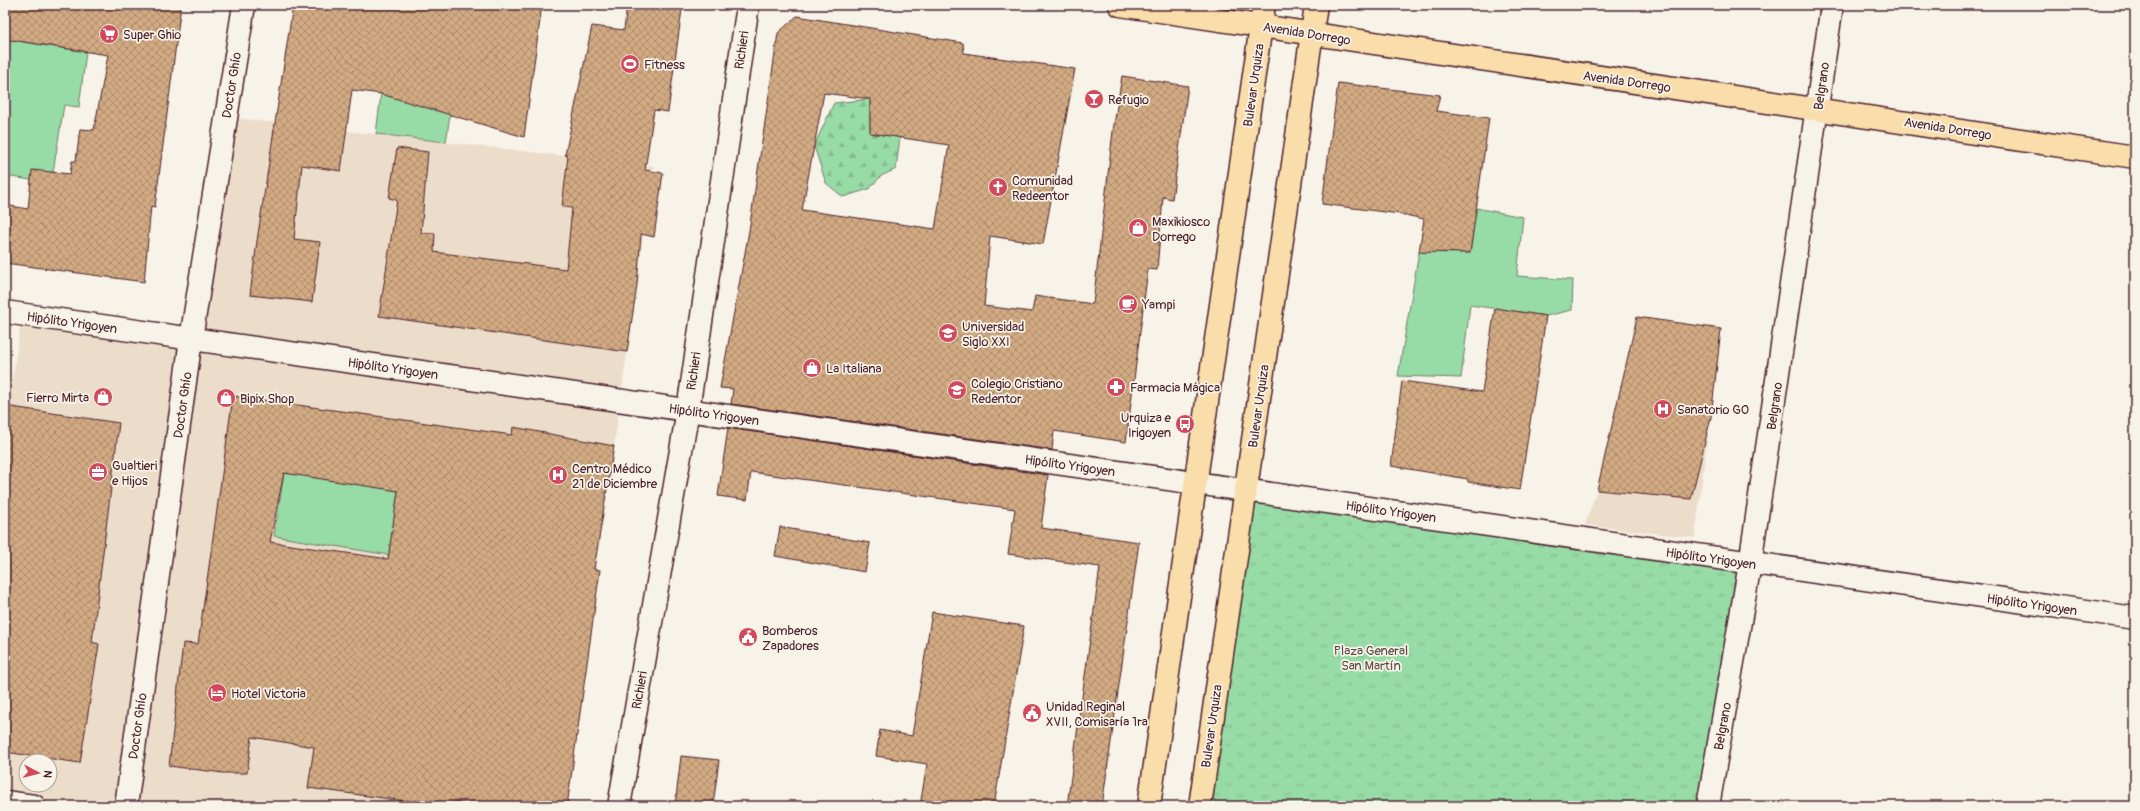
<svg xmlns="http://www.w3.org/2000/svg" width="2140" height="811" font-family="Pangolin,sans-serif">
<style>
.built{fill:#ecddca;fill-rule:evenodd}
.green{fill:#97dba6;stroke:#707d68}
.forest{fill:url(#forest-firs);stroke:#707d68}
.park{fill:url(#park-tufts);stroke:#707d68}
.building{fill:url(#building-cross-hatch);stroke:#4a1f2b;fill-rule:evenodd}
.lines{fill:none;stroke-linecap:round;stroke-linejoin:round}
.minor-casing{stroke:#4a1f2b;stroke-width:25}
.major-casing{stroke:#4a1f2b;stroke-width:25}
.minor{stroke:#f7f3e8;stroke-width:22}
.major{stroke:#f9deab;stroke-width:22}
.labels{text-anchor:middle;stroke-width:3.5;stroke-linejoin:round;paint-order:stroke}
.street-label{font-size:13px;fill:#4a1f2b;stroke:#f7f3e8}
.poi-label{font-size:13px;fill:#4a1f2b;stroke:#f7f3e8;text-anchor:start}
.park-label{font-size:13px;fill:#5d4e4a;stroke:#f7f3e8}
</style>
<defs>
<pattern id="forest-firs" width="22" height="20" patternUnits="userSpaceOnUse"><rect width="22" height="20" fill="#97dba6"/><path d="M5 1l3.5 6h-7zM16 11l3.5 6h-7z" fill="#84bc8f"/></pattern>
<pattern id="park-tufts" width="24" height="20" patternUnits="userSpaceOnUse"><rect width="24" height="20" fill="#97dba6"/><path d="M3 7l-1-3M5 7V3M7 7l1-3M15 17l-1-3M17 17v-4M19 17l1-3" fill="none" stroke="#84bc8f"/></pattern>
<pattern id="building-cross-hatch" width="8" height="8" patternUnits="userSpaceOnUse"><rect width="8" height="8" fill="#d2ab83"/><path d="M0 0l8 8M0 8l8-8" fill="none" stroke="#ac8b6b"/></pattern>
</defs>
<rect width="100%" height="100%" fill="#f7f3e8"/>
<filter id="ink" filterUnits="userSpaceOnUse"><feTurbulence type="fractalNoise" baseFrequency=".025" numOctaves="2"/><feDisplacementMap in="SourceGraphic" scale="8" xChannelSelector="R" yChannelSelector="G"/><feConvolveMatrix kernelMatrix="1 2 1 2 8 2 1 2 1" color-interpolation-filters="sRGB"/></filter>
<g filter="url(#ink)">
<!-- built -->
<g class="built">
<path d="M226,117L653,166L614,446L552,806H322L303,804L302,806H5V429L22,315L191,339ZM26,761H50V785H26Z"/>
<path d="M1637,317L1721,329L1695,538L1585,525L1597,490Z"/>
</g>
<!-- green -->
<g class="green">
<path d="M5,39L86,52L79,107L64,105L53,172L31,180L5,176Z"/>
<path d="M459,54L446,142L376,134L381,94Z"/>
<path d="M1476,208L1523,217L1517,276L1573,280L1572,310L1546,316L1470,305L1461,378L1398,376L1419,252L1470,253Z"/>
<path d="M284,473H401L389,555L274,536Z"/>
</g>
<!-- forest -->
<path class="forest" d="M870,99V133L900,137L896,169L881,176L869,189L843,197L826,183L814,146L834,103Z"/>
<!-- park -->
<path class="park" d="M1246,490L1750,564L1708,806H1200Z"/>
<!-- building -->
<g class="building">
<path d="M5,5H52L89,10L90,5H181L155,207L151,206L144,282L5,263V205L28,209L32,170L70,174L72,161H76L80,129L94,130L108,55L5,39Z"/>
<path d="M293,5H542L524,137L381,94L352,90L341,171L302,165L294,239L320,242L312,302L250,295L257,241Z"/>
<path d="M627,5H664L682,9L668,112L654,110L645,170L663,173L654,237L641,234L637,285L627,352L379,316L397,200L389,198L397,148L428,152L421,233H435L434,252L566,269L572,208L562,207L568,156L565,155L592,26L624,30Z"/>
<path d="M797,16L963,43L964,53L1075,69L1043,244L990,236L984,306L1032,312L1035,296L1093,304L1113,131L1122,76L1188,86L1172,199L1163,197L1157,270L1148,269L1126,442L1054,431L1052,450L731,404L733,389L720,388L749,231L778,33ZM824,93L870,99V133L949,145L935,229L802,210Z"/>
<path d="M1338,83L1440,95L1436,111L1489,118L1470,253L1419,252L1424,219L1400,214L1322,204Z"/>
<path d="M1495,308L1546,316L1520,490L1468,482V479L1391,466L1402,381L1482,392Z"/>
<path d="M1637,317L1721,329L1711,417L1691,499L1597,490Z"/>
<path d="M233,396L512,435L513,427L614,446L594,569L600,570L567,806H489L454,802L453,806H443L308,788L314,747L252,737L247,773H223L169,766L183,643L198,644ZM284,473L398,491L388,559L270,542Z"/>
<path d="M5,406L119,423L92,642L99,644L80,763L5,752Z"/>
<path d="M728,428L1048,475L1041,528L1139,542L1102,806H1067L1100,567L1008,554L1015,509L751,472L747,500L718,496Z"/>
<path d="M780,527L870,543L865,572L775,556Z"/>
<path d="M932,612L1024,626L994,806H920L927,764L876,756L880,730L912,736Z"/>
<path d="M681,756L719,760L713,806H675Z"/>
</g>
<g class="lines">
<defs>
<g id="minor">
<path d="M5,312L2135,618"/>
<path d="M5,802L34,806"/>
<path d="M126,806L191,339L244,5"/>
<path d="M619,806L688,410L748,5"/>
<path d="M1708,806L1750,564L1832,5"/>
</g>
<g id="major">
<path d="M1120,5L2135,157"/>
<path d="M1149,806L1264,5"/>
<path d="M1200,806L1316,5"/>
</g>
</defs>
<!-- minor casing -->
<use href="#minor" class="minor-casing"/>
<!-- major casing -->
<use href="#major" class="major-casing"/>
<!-- minor -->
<use href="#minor" class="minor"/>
<!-- major -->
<use href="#major" class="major"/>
</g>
</g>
<!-- icons -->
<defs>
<symbol id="supermarket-disc" viewBox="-11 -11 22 22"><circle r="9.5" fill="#d1495b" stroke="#f7f3e8"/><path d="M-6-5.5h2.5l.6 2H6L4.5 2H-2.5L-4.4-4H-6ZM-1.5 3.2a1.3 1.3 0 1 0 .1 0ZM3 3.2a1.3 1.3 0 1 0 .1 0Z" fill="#fff"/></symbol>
<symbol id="stadium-disc" viewBox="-11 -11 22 22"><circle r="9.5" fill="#d1495b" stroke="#f7f3e8"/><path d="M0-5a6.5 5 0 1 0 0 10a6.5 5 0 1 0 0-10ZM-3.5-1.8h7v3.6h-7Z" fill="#fff"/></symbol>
<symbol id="bar-disc" viewBox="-11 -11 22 22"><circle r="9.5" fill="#d1495b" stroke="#f7f3e8"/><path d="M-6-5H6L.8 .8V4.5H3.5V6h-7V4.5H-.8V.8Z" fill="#fff"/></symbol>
<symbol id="church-disc" viewBox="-11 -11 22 22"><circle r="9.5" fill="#d1495b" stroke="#f7f3e8"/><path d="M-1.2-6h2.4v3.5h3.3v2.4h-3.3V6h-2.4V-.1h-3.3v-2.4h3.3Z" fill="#fff"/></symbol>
<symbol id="shop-disc" viewBox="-11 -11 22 22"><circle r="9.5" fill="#d1495b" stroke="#f7f3e8"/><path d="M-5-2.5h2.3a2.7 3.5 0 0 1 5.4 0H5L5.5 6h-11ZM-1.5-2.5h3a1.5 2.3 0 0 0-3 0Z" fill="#fff"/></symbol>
<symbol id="cafe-disc" viewBox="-11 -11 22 22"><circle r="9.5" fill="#d1495b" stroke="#f7f3e8"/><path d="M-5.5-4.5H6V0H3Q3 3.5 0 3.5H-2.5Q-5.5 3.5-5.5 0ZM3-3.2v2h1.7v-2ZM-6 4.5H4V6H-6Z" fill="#fff"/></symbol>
<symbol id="university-disc" viewBox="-11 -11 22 22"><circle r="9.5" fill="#d1495b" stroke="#f7f3e8"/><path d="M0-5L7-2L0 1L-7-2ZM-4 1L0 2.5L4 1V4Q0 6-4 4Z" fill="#fff"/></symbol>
<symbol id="pharmacy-disc" viewBox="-11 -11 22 22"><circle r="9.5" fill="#d1495b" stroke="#f7f3e8"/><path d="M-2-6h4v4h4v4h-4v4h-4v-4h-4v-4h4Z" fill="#fff"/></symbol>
<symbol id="school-disc" viewBox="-11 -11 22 22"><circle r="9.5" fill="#d1495b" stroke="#f7f3e8"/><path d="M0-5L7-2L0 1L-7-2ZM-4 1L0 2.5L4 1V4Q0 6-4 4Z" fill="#fff"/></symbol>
<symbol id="hospital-disc" viewBox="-11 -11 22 22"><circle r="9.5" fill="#d1495b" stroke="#f7f3e8"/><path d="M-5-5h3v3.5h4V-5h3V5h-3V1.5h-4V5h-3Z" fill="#fff"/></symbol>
<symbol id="bus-disc" viewBox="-11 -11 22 22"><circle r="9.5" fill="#d1495b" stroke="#f7f3e8"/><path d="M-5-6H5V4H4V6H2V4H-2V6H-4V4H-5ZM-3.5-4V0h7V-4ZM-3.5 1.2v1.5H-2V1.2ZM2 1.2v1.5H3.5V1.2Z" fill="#fff"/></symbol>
<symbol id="office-disc" viewBox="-11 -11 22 22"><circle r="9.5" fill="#d1495b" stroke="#f7f3e8"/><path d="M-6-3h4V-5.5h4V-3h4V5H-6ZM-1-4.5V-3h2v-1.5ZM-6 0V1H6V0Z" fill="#fff"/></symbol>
<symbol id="civic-disc" viewBox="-11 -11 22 22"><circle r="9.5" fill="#d1495b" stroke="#f7f3e8"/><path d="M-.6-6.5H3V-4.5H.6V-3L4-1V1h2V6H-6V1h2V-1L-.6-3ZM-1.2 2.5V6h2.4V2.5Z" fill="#fff"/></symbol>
<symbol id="hotel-disc" viewBox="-11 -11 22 22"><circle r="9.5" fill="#d1495b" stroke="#f7f3e8"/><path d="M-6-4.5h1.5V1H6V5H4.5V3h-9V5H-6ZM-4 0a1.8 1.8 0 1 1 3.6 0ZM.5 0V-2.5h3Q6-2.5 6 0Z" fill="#fff"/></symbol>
</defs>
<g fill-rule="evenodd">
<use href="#supermarket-disc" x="98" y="23" width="22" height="22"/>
<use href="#stadium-disc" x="619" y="53" width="22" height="22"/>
<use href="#bar-disc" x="1083" y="88" width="22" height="22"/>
<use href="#church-disc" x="987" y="176" width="22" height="22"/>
<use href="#shop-disc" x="1127" y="217" width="22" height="22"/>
<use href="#cafe-disc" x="1117" y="293" width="22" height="22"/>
<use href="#university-disc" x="937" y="322" width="22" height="22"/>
<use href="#shop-disc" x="801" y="357" width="22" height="22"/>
<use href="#pharmacy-disc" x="1105" y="376" width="22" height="22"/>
<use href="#school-disc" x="946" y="379" width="22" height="22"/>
<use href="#shop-disc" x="92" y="386" width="22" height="22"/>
<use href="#shop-disc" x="215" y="387" width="22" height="22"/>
<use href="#hospital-disc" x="1652" y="398" width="22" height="22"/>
<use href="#bus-disc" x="1174" y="413" width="22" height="22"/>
<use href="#office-disc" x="87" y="461" width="22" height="22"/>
<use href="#hospital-disc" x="547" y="464" width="22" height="22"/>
<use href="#civic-disc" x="737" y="626" width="22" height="22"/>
<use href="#hotel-disc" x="206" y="682" width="22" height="22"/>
<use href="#civic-disc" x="1021" y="702" width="22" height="22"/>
</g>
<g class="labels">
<!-- street labels -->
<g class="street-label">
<text transform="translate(1307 33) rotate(9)" y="5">Avenida Dorrego</text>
<text transform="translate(741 50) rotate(-82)" y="5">Richieri</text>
<text transform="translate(1627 81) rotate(8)" y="5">Avenida Dorrego</text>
<text transform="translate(231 85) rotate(-81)" y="5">Doctor Ghío</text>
<text transform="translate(1253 85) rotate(-82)" y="5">Bulevar Urquiza</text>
<text transform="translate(1821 86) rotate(-82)" y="5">Belgrano</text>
<text transform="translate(1948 128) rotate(9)" y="5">Avenida Dorrego</text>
<text transform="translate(72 322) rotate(8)" y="5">Hipólito Yrigoyen</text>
<text transform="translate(393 368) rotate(8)" y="5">Hipólito Yrigoyen</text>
<text transform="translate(693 371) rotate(-82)" y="5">Richieri</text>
<text transform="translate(182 405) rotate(-82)" y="5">Doctor Ghío</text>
<text transform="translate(1258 406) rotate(-82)" y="5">Bulevar Urquiza</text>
<text transform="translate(1774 406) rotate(-82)" y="5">Belgrano</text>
<text transform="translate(714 414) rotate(8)" y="5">Hipólito Yrigoyen</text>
<text transform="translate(1070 465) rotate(8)" y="5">Hipólito Yrigoyen</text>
<text transform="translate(1391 511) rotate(8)" y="5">Hipólito Yrigoyen</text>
<text transform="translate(1711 558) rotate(8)" y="5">Hipólito Yrigoyen</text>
<text transform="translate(2032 604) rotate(8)" y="5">Hipólito Yrigoyen</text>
<text transform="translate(639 690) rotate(-80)" y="5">Richieri</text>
<text transform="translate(137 726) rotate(-82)" y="5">Doctor Ghío</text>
<text transform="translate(1211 726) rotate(-82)" y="5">Bulevar Urquiza</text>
<text transform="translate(1722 726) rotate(-80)" y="5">Belgrano</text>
</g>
<!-- poi labels -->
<g class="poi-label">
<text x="123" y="39">Super Ghio</text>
<text x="644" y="69">Fitness</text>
<text x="1108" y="104">Refugio</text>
<text x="1012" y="185">Comunidad<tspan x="1012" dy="15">Redeentor</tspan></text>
<text x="1152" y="226">Maxikiosco<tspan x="1152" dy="15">Dorrego</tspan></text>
<text x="1142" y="309">Yampi</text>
<text x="962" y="331">Universidad<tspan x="962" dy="15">Siglo XXI</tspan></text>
<text x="826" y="373">La Italiana</text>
<text x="971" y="388">Colegio Cristiano<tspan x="971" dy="15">Redentor</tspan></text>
<text x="1130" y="392">Farmacia Mágica</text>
<text x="89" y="402" text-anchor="end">Fierro Mirta</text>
<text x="240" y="403">Bipix Shop</text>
<text x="1677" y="414">Sanatorio GO</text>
<text x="1171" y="422" text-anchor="end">Urquiza e<tspan x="1171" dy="15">Irigoyen</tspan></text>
<text x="112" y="470">Gualtieri<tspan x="112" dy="15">e Hijos</tspan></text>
<text x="572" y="473">Centro Médico<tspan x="572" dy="15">21 de Diciembre</tspan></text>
<text x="762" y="635">Bomberos<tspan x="762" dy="15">Zapadores</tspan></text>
<text x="231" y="698">Hotel Victoria</text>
<text x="1046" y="711">Unidad Reginal<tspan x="1046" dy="15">XVII, Comisaría 1ra</tspan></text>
</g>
<!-- park labels -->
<g class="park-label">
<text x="1371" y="655">Plaza General<tspan x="1371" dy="15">San Martín</tspan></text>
</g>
</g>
<!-- margin -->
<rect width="2140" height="811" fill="none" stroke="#f7f3e8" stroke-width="20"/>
<rect x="10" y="10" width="2120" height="791" fill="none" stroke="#4a1f2b" stroke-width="1.5" filter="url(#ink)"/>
<!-- north arrow -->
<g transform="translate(38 773) rotate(97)"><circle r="19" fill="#f7f3e8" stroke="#b29e9c"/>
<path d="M0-3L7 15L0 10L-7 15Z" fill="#d1495b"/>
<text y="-6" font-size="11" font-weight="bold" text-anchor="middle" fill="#4a1f2b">N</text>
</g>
</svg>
